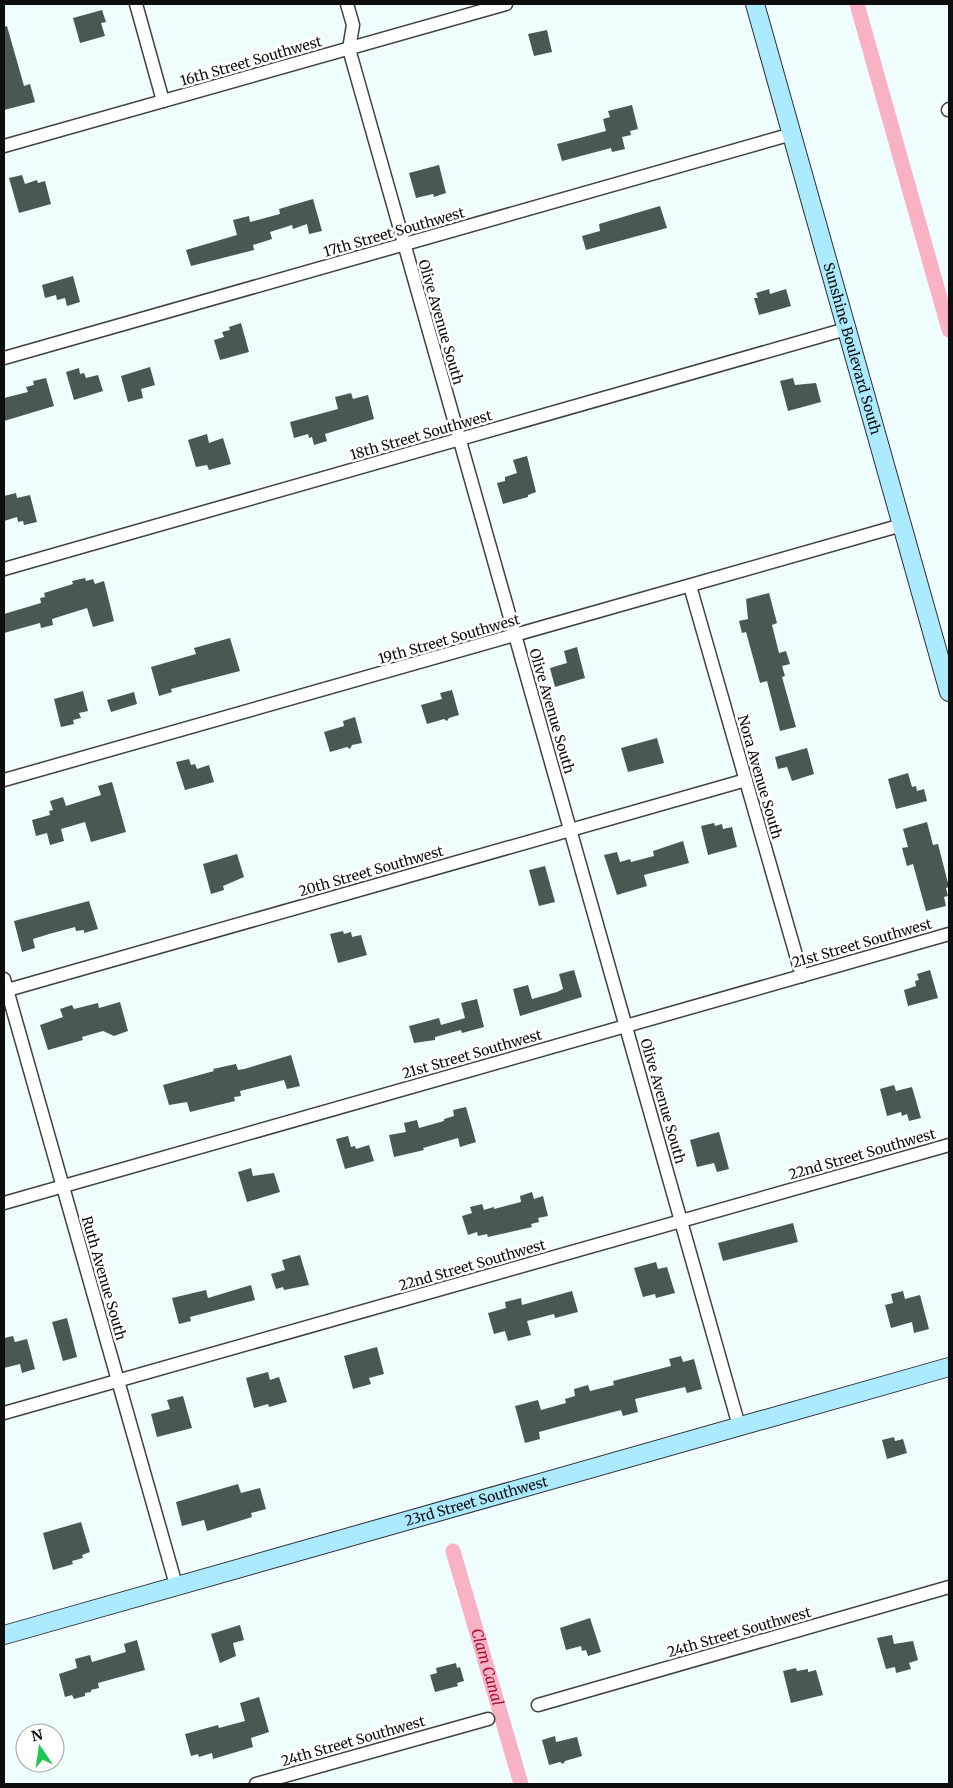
<svg xmlns="http://www.w3.org/2000/svg" width="953" height="1788" font-family="Merriweather,serif">
<style>
.lines{fill:none;stroke-linecap:round;stroke-linejoin:round}
.canal{stroke:#f9b1c4;stroke-width:15}
.building{fill:#4a5854}
.street-casing{stroke:#414141;stroke-width:15}
.secondary-casing{stroke:#303030;stroke-width:20}
.street{stroke:#fff;stroke-width:12}
.secondary{stroke:#abeaff;stroke-width:18}
.labels{text-anchor:middle;stroke-width:5;stroke-linejoin:round;paint-order:stroke}
.street-label{font-size:14px;fill:#0e0e0e;stroke:#fff}
.water-label{font-size:15px;font-style:italic;fill:#a8102f;stroke:#fff}
</style>
<rect width="100%" height="100%" fill="#f0fdff"/>
<g class="lines">
<!-- canal -->
<g class="canal">
<path d="M857,4L949,330"/>
<path id="s1" d="M453,1551L521,1784"/>
</g>
</g>
<!-- building -->
<g class="building">
<path d="M102,10L106,22L101,23L105,36L80,43L73,18Z"/>
<path d="M7,26L24,86L30,84L35,102L4,110V27Z"/>
<path d="M547,30L552,52L534,56L528,34Z"/>
<path d="M632,105L638,129L630,131L631,135L622,137L625,149L612,152L611,148L562,161L557,144L606,131L603,119L610,117L608,111Z"/>
<path d="M439,165L446,193L434,197L433,194L416,198L409,173Z"/>
<path d="M22,175L25,184L37,180L38,183L45,181L51,204L19,213L9,178Z"/>
<path d="M313,199L322,231L309,234L307,224L293,229L292,225L270,232L272,239L253,245L254,250L191,266L186,250L237,235L233,220L249,216L250,222L280,214L279,209Z"/>
<path d="M660,206L667,228L586,250L582,236L600,231L599,224Z"/>
<path d="M73,276L80,302L67,306L65,298L57,300L56,295L45,298L42,285Z"/>
<path d="M769,289L770,294L786,289L791,306L759,315L754,298H758L756,293Z"/>
<path d="M241,323L249,352L220,360L214,340L224,337L222,332L230,330L229,327Z"/>
<path d="M150,367L155,385L141,389L143,398L128,402L121,376Z"/>
<path d="M79,368L80,374L84,373L86,378L98,375L103,391L74,400L66,372Z"/>
<path d="M46,378L54,406L4,421V398L28,392L26,387L34,385L33,381Z"/>
<path d="M793,378L795,385L816,383L821,402L788,411L780,381Z"/>
<path d="M351,393L353,399L368,395L374,419L325,434L327,441L314,445L312,437L309,438L308,434L294,438L290,422L338,409L335,397Z"/>
<path d="M207,434L209,443L223,438L231,464L209,470L207,465L196,467L188,440Z"/>
<path d="M527,456L536,492L528,495V497L503,504L497,483L505,481V477L517,473L513,460Z"/>
<path d="M16,493L17,498L30,495L37,522L24,525L23,521L18,522L17,517L4,521V496Z"/>
<path d="M85,578L86,581L93,579L95,584L104,581L114,621L93,627L87,608L52,619L53,625L41,628L40,623L4,633V614L41,603L40,598L45,597L44,593L73,584L72,581Z"/>
<path d="M769,593L777,623L772,625L779,653L786,651L790,664L782,666L785,676L782,677L796,727L780,731L767,681L760,683L746,632L742,633L739,621L748,619L746,599Z"/>
<path d="M230,638L240,671L182,686L171,689L172,692L159,696L151,667L196,654L194,648Z"/>
<path d="M577,647L585,678L555,687L550,668L567,663L564,651Z"/>
<path d="M452,690L459,715L449,718L447,721L444,719L427,724L421,705L442,699L440,693Z"/>
<path d="M83,691L88,711L79,713L81,718L73,720L74,724L61,727L54,699Z"/>
<path d="M134,692L137,704L111,712L107,700Z"/>
<path d="M355,717L362,743L352,745L350,749L347,747L330,752L324,732L344,726L343,721Z"/>
<path d="M657,738L664,763L628,772L621,748Z"/>
<path d="M807,748L814,774L792,781L787,767L778,769L775,757Z"/>
<path d="M189,759L191,765L195,764L197,769L209,765L214,782L185,790L176,762Z"/>
<path d="M908,773L912,787L916,786L917,791L924,789L927,801L896,809L888,779Z"/>
<path d="M112,782L126,832L91,842L85,822L61,829L64,841L50,845L47,833L36,836L32,820L50,815L49,811L53,810L50,801L63,797L66,806L101,795L98,786Z"/>
<path d="M927,822L933,845L938,844L949,887L946,888L948,896L944,897L946,906L926,911L913,864L907,866L902,848L908,847L903,829Z"/>
<path d="M714,823L715,826L722,824L723,829L732,827L737,847L708,855L701,826Z"/>
<path d="M683,841L689,863L644,875L647,886L617,895L604,855L617,852L620,862L630,859L631,862L654,856L653,851Z"/>
<path d="M237,854L244,877L223,886L224,890L211,894L203,864Z"/>
<path d="M545,866L555,902L539,906L529,870Z"/>
<path d="M89,901L98,929L84,933V930L76,931L75,927L49,934L33,939L35,948L22,952L14,921Z"/>
<path d="M343,931L344,934L351,932L352,937L361,935L367,955L338,963L330,934Z"/>
<path d="M574,970L582,997L520,1016L513,989L528,985L532,999L557,992L563,989L559,974Z"/>
<path d="M930,970L938,998L908,1006L904,990L916,986L915,981L919,980L917,974Z"/>
<path d="M477,999L484,1027L462,1033L461,1030L435,1037V1040L414,1043L409,1026L439,1018L441,1025L465,1018L461,1003Z"/>
<path d="M120,1002L128,1031L114,1036L103,1031L82,1037L83,1040L48,1050L40,1025L63,1017L60,1009L72,1005L74,1009L98,1003L99,1008Z"/>
<path d="M291,1055L300,1086L287,1089L284,1080L240,1091L241,1096L234,1097L235,1101L190,1112L187,1102L169,1105L163,1085L214,1071L213,1069L236,1064L238,1070L244,1069Z"/>
<path d="M894,1085L896,1091L912,1087L921,1118L909,1121L907,1114L902,1116L901,1112L887,1116L880,1089Z"/>
<path d="M466,1107L476,1142L460,1147L458,1138L423,1148L424,1150L394,1157L389,1135L406,1132L404,1123L417,1120L419,1128L444,1121V1119L454,1116L453,1110Z"/>
<path d="M719,1132L729,1169L717,1172L714,1163L697,1167L690,1140Z"/>
<path d="M348,1136L351,1147L355,1146L356,1149L369,1145L374,1161L345,1169L336,1139Z"/>
<path d="M251,1168L253,1176L274,1173L280,1192L247,1202L238,1172Z"/>
<path d="M532,1192L534,1199L543,1196L548,1216L538,1218L539,1222L531,1224L532,1227L488,1237L487,1234L478,1236L477,1232L468,1235L462,1216L472,1213L470,1207L482,1204L484,1210L494,1207V1209L521,1202L520,1196Z"/>
<path d="M793,1223L798,1242L723,1261L718,1243Z"/>
<path d="M300,1255L309,1285L284,1290L283,1287L276,1289L271,1274L285,1270L282,1260Z"/>
<path d="M656,1262L658,1269L667,1267L675,1293L656,1298L655,1294L643,1297L634,1268Z"/>
<path d="M251,1285L255,1300L190,1317L191,1321L179,1324L172,1298L206,1290L208,1298Z"/>
<path d="M572,1291L578,1312L555,1318L554,1314L527,1321L531,1335L508,1341L505,1331L494,1334L488,1313L506,1308L505,1302L521,1298L522,1305Z"/>
<path d="M903,1291L905,1299L920,1295L929,1329L914,1333L912,1322L891,1328L885,1305L893,1303L891,1294Z"/>
<path d="M67,1318L77,1357L63,1361L52,1322Z"/>
<path d="M13,1336L15,1342L27,1339L35,1369L22,1373L20,1364L4,1368V1338Z"/>
<path d="M377,1347L384,1374L369,1378L371,1384L353,1389L344,1356Z"/>
<path d="M681,1356L683,1362L694,1359L702,1389L687,1393L685,1387L635,1399L638,1412L623,1416L621,1410L557,1427L539,1432L540,1439L525,1443L515,1406L538,1400L541,1410L566,1403L565,1399L575,1396L574,1389L588,1385L590,1391L614,1385L613,1381L671,1366L669,1359Z"/>
<path d="M268,1372L270,1380L279,1377L287,1402L269,1407L268,1404L254,1408L246,1378Z"/>
<path d="M183,1396L192,1428L157,1437L151,1414L170,1409L167,1400Z"/>
<path d="M894,1437L895,1441L903,1439L907,1453L887,1459L882,1440Z"/>
<path d="M238,1484L241,1493L260,1488L266,1509L251,1513L252,1517L207,1531L204,1520L182,1526L176,1502Z"/>
<path d="M81,1522L90,1552L82,1555L83,1558L72,1561L73,1564L53,1570L43,1533Z"/>
<path d="M590,1618L601,1652L588,1656L586,1650L582,1651L581,1646L566,1650L560,1628Z"/>
<path d="M240,1625L244,1640L233,1643L236,1656L220,1663L211,1634Z"/>
<path d="M892,1635L894,1644L913,1641L918,1660L909,1663L911,1669L896,1673L895,1667L886,1669L877,1638Z"/>
<path d="M137,1640L145,1670L98,1683L99,1688L91,1690V1692L85,1693V1696L74,1699L72,1695L65,1697L59,1674L77,1668L75,1659L90,1655L92,1662L126,1652L124,1644Z"/>
<path d="M456,1663L457,1668L460,1667L464,1681L457,1683L458,1686L435,1692L430,1675L437,1673L436,1668Z"/>
<path d="M796,1668L797,1671L808,1669V1672L816,1670L823,1695L791,1703L783,1671Z"/>
<path d="M259,1697L269,1732L251,1738L253,1747L213,1759L212,1753L199,1757L198,1754L191,1756L185,1734L218,1725L219,1728L245,1721L240,1703Z"/>
<path d="M555,1736L556,1742L577,1737L582,1756L565,1761L563,1764L560,1762L549,1765L542,1740Z"/>
</g>
<g class="lines">
<defs>
<g id="street">
<path d="M136,4L163,101"/>
<path d="M347,4L353,25L349,49L739,1426"/>
<path d="M948,110L949,109"/>
<path d="M4,146L506,4"/>
<path d="M4,358L792,134"/>
<path d="M4,569L846,329"/>
<path d="M690,586L802,976"/>
<path d="M4,780L902,525"/>
<path d="M4,979L176,1585"/>
<path d="M4,991L746,780"/>
<path d="M4,1203L949,934"/>
<path d="M4,1413L949,1145"/>
<path d="M538,1705L949,1587"/>
<path d="M256,1784L488,1719"/>
</g>
<g id="secondary">
<path id="s2" d="M755,4L949,692"/>
<path id="s3" d="M4,1635L949,1367"/>
</g>
</defs>
<!-- street casing -->
<use href="#street" class="street-casing"/>
<!-- secondary casing -->
<use href="#secondary" class="secondary-casing"/>
<!-- street -->
<use href="#street" class="street"/>
<!-- secondary -->
<use href="#secondary" class="secondary"/>
</g>
<g class="labels">
<!-- street labels -->
<g class="street-label">
<text transform="translate(251 61) rotate(-16)" y="5">16th Street Southwest</text>
<text transform="translate(394 232) rotate(-16)" y="5">17th Street Southwest</text>
<text transform="translate(441 322) rotate(74)" y="5">Olive Avenue South</text>
<text dy="5" stroke="none"><textPath href="#s2" startOffset="358">Sunshine Boulevard South</textPath></text>
<text transform="translate(421 435) rotate(-16)" y="5">18th Street Southwest</text>
<text transform="translate(449 639) rotate(-16)" y="5">19th Street Southwest</text>
<text transform="translate(552 711) rotate(74)" y="5">Olive Avenue South</text>
<text transform="translate(760 777) rotate(74)" y="5">Nora Avenue South</text>
<text transform="translate(371 871) rotate(-16)" y="5">20th Street Southwest</text>
<text transform="translate(862 943) rotate(-16)" y="5">21st Street Southwest</text>
<text transform="translate(472 1054) rotate(-16)" y="5">21st Street Southwest</text>
<text transform="translate(663 1101) rotate(74)" y="5">Olive Avenue South</text>
<text transform="translate(862 1154) rotate(-16)" y="5">22nd Street Southwest</text>
<text transform="translate(472 1265) rotate(-16)" y="5">22nd Street Southwest</text>
<text transform="translate(104 1278) rotate(74)" y="5">Ruth Avenue South</text>
<text dy="5" stroke="none"><textPath href="#s3" startOffset="491">23rd Street Southwest</textPath></text>
<text transform="translate(739 1632) rotate(-16)" y="5">24th Street Southwest</text>
<text transform="translate(353 1741) rotate(-16)" y="5">24th Street Southwest</text>
</g>
<!-- water labels -->
<g class="water-label">
<text dy="5" stroke="none"><textPath href="#s1" startOffset="121">Clam Canal</textPath></text>
</g>
</g>
<!-- border -->
<rect width="953" height="1788" fill="none" stroke="#0e0e0e" stroke-width="10"/>
<!-- north arrow -->
<g transform="translate(40 1748) rotate(347)"><circle r="24" fill="#ffffff" stroke="#9f9f9f"/>
<path d="M0-4L9 19L0 12L-9 19Z" fill="#1ec753"/>
<text y="-8" font-size="14" font-weight="bold" text-anchor="middle" fill="#0e0e0e">N</text>
</g>
</svg>
